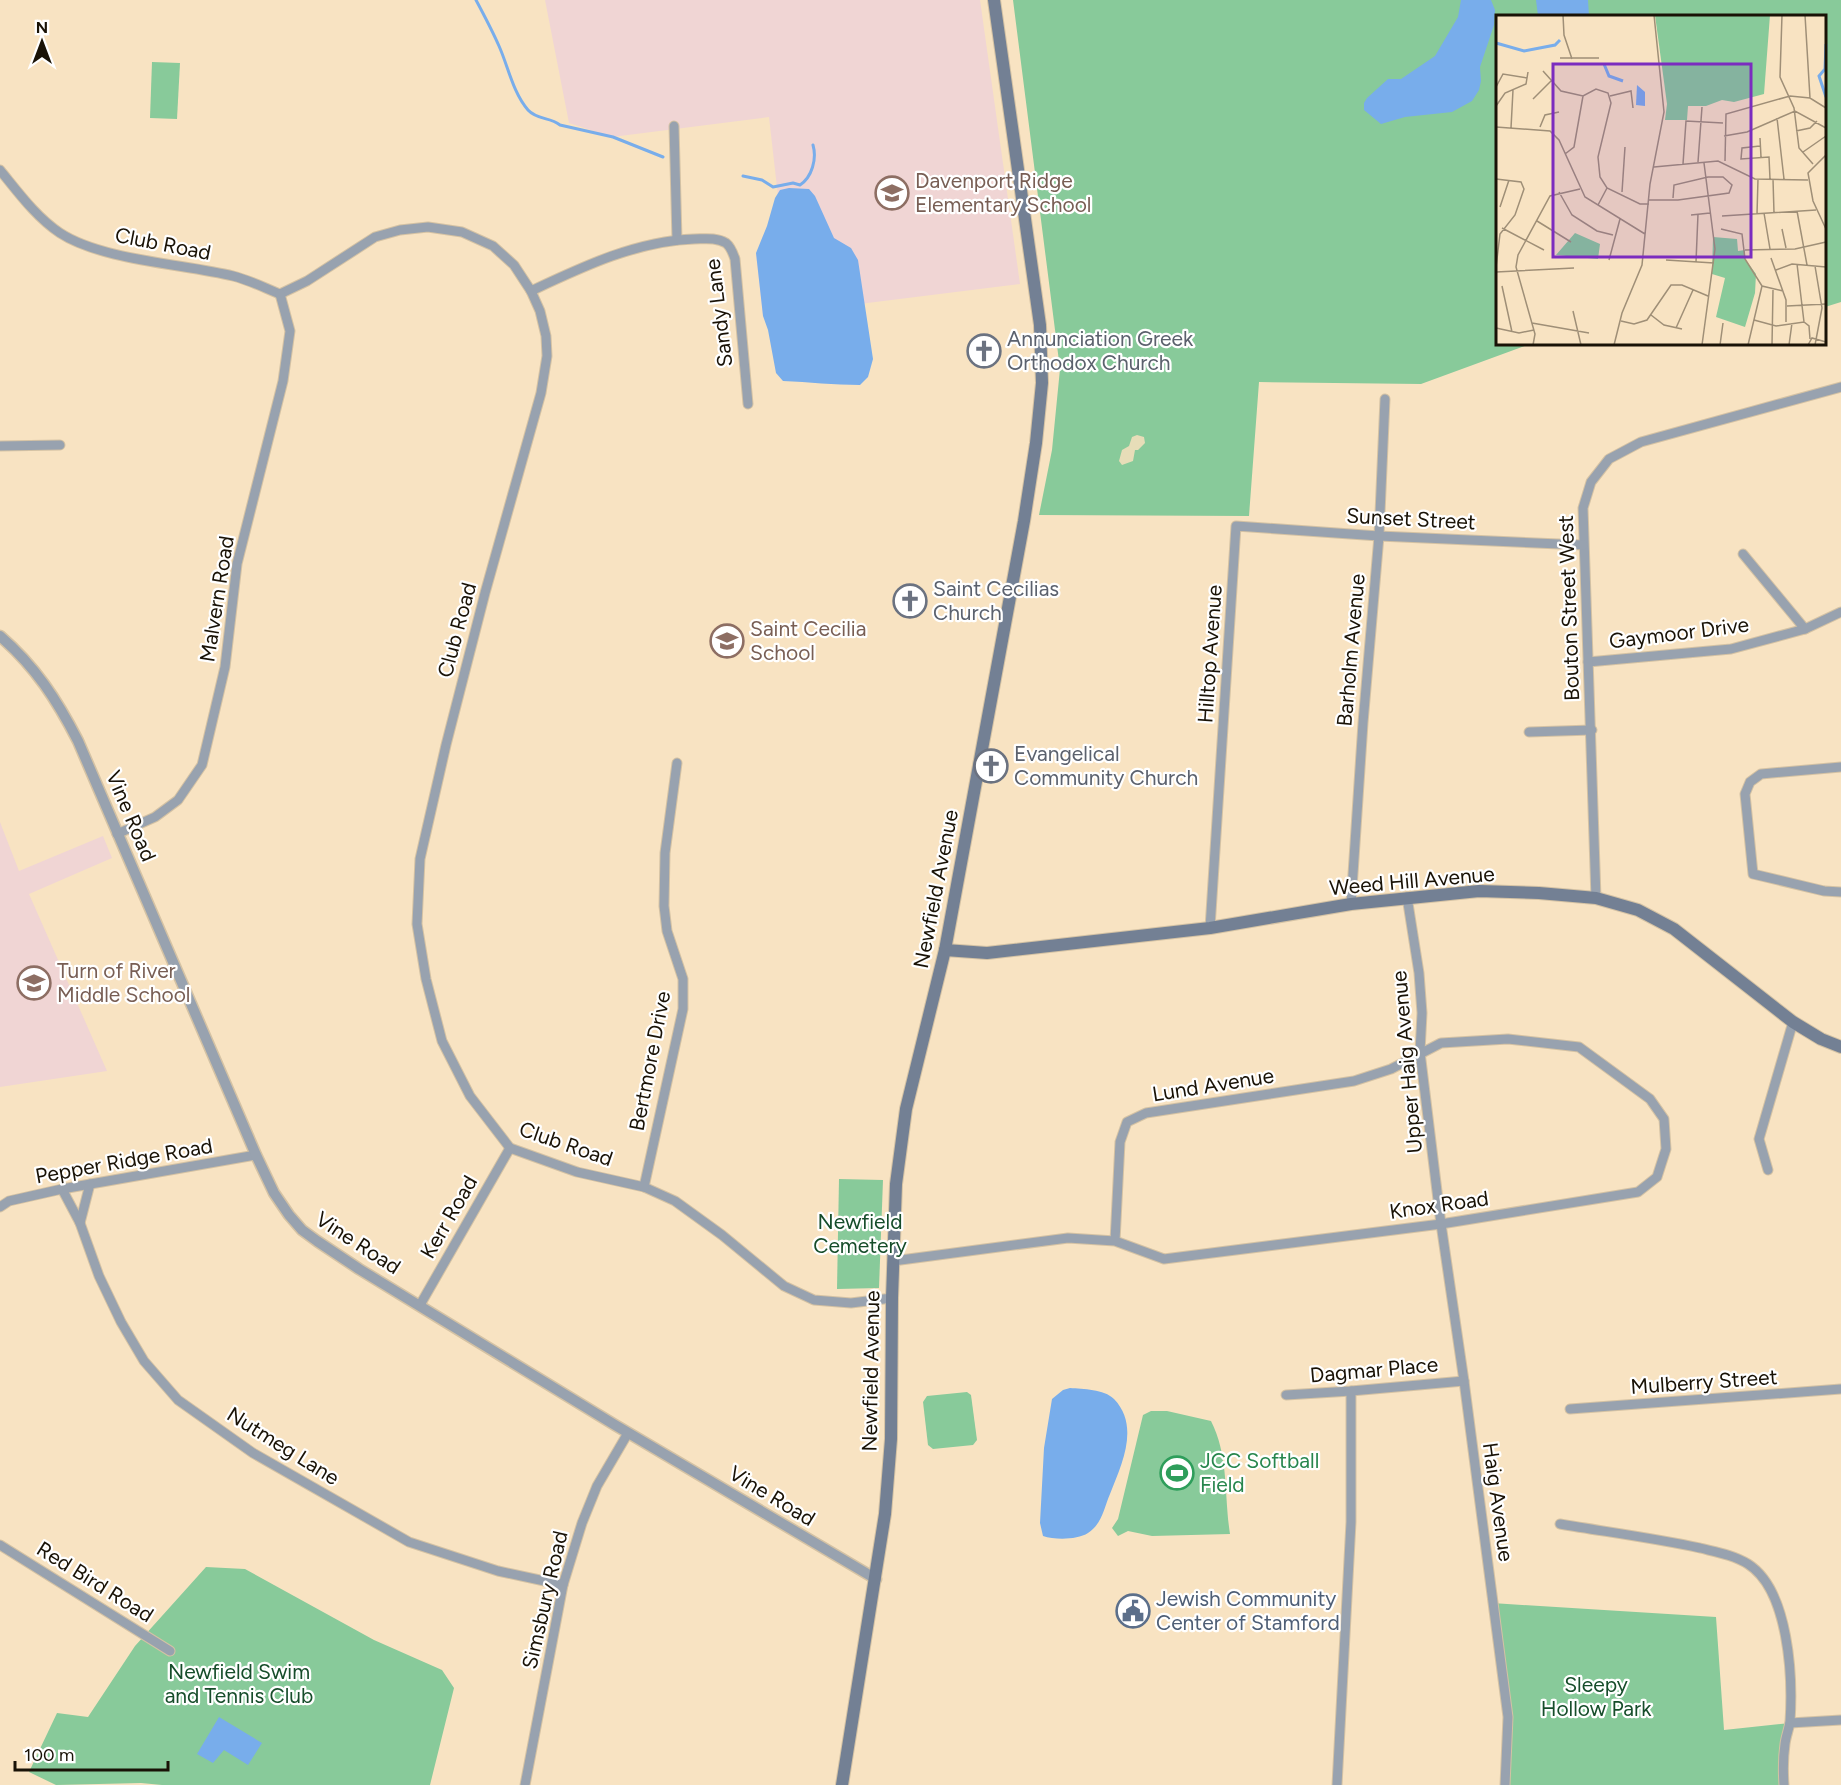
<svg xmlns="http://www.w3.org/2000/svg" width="1841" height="1785" font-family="Figtree,sans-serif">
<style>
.education{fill:#f0d5d4}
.green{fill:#88ca9a}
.sand{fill:#e7ddb8}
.water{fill:#78adeb}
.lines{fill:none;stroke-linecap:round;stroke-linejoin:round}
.stream{stroke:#78adeb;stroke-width:3}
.minor-casing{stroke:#d4c2a4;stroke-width:11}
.tertiary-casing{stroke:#d4c2a4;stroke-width:13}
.secondary-casing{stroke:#d4c2a4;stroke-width:14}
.minor{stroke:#98a2af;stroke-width:9}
.tertiary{stroke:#98a2af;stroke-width:10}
.secondary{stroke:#738094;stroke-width:12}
.labels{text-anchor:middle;stroke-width:4.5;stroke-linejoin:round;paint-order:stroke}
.education-label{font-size:21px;fill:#785e54;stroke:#fff;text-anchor:start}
.street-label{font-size:21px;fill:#191206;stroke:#fff}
.worship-label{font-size:21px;fill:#5b616d;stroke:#fff;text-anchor:start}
.park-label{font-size:21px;fill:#164d2a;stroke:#fff}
.leisure-label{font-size:21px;fill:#27864d;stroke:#fff;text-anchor:start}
.service-label{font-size:21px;fill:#4e5e75;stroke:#fff;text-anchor:start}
.inset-river{fill:none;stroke:#78adeb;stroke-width:3}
.inset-road{fill:none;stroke:#9f8f77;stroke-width:1.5}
.view{fill:#7b2cbf;fill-opacity:0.15;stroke:#7b2cbf;stroke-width:3}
.inset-edge{fill:none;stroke:#191206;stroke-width:3}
</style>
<rect width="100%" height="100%" fill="#f8e3c2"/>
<!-- education -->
<g class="education">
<path d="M545,0H980L1020,284L763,316L756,253L784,249L769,117L612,137L569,123Z"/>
<path d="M0,822L19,871L103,836L112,858L29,894L107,1071L0,1087Z"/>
</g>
<!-- green -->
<g class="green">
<path d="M1013,0H1841V302L1825,307L1824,16H1498V344H1530L1421,384L1259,382L1249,516L1039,515L1052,450L1060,369Z"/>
<path d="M152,62L180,63L177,119L150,118Z"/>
<path d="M839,1179L883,1180L879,1288L837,1289Z"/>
<path d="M967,1392L971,1395L977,1440L973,1445L933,1449L928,1445L923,1402L927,1396Z"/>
<path d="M1151,1411H1167L1211,1421C1229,1456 1224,1496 1230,1534L1152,1536L1128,1531L1118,1536L1112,1528L1118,1519L1143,1415Z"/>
<path d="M206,1567L245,1569L374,1640L442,1670L454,1688L430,1785H162L141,1783L56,1785L29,1772L57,1713L88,1717L135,1646Z"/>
<path d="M1492,1603L1716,1617L1724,1730L1790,1723L1785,1742L1787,1785H1505L1508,1743Z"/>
</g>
<!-- sand -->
<path class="sand" d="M1137,435L1144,437L1145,443L1138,450H1135L1133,461L1122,465L1119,461L1122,450L1129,446L1132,437Z"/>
<!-- water -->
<g class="water">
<path d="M1461,0H1491L1495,10L1494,25L1480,67L1481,81L1479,90L1472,101L1452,112L1405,117L1381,124L1364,110V103L1367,98L1388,79H1401L1435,56L1458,17Z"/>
<path d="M1536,0H1588L1589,16H1538Z"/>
<path d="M789,188L809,189L815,196L834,238L851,248L858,260L873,359L868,377L860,385C834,385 809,382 783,381L776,373L768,330L763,316L756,253L767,226L775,198L780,190Z"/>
<path d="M1070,1388C1083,1389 1104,1389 1114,1399C1140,1426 1122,1464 1110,1494C1104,1508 1102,1524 1088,1533C1077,1540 1055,1540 1043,1536L1040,1523L1044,1448L1052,1399L1063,1390Z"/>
<path d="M219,1717L262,1743L248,1765L224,1750L213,1763L197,1754Z"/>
</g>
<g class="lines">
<!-- stream -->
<g class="stream">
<path d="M476,0C484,15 492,30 499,46C508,66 513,93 528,110C537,120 550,117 560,125L613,137L663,157"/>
<path d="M743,176L762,180L773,187L793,183L800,185C812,177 817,159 813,145"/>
</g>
<defs>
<g id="minor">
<path d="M674,126L677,240"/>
<path d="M0,170C18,192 36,217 60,233C101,260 183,264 233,276C249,280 265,288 280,294L307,281L375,237L400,230L428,227L462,232L493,246L514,265L531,291L540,311L546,336L547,356L541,393L485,593L446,745L420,859L417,924L426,979L442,1041L470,1096L510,1148L577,1172L644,1187L675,1201L722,1235L784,1286L814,1300L851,1303L892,1298"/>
<path d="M531,291C582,267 636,241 694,239C704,239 716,237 726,243C731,247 733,253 735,259L748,404"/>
<path d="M0,446L60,445"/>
<path d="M1743,554L1805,629"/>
<path d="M1588,662L1731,649L1805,629L1841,612"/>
<path d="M1529,732L1592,730"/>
<path d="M1841,767L1761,774L1750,782L1745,794L1753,874L1824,891L1841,892"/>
<path d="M117,834L155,817L178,800L202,765L225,667L237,564L283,381L290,331L280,294"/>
<path d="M1407,897L1419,973L1422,1013L1420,1052L1441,1224L1464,1381L1508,1717L1505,1785"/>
<path d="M1596,898L1583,508L1591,482L1609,459L1641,442L1841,387"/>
<path d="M1351,904L1363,723L1379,536L1385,399"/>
<path d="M1210,928L1236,526L1379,536L1583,545"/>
<path d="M1768,1170L1759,1139L1793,1022"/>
<path d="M644,1187L683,1009V979L667,931L664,906L665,853L677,763"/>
<path d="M62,1189L80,1223L99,1276L121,1322L144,1361L178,1400L253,1453L409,1542L498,1571L563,1585"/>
<path d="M0,1207L9,1201L62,1189L256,1155"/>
<path d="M80,1223L90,1184"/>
<path d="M893,1261L1068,1238L1115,1241L1164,1259L1441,1224L1638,1192L1657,1177L1666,1149L1664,1119L1650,1099L1579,1047L1508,1039L1441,1043L1391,1069L1354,1081L1146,1113L1127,1122L1120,1142L1115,1241"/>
<path d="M420,1305L510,1148"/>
<path d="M1286,1395L1351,1391L1464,1381"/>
<path d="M1570,1409L1841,1389"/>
<path d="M1560,1524C1607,1532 1654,1538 1700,1548C1716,1552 1734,1555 1748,1564C1789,1590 1793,1677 1790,1722C1789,1729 1786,1736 1785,1744C1783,1758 1783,1771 1784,1785"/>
<path d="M0,1545L170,1651"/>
<path d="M1790,1723L1841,1720"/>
<path d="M525,1785L563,1585L582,1523L597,1486L628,1433"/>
<path d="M1337,1785L1351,1522V1391"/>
</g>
<path id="tertiary" d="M0,636C35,666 57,700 78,741L256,1155L274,1193L289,1215L302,1230L317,1241L359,1269L615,1425L876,1579"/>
<g id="secondary">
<path d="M945,950L987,953L1210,928L1351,904L1479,891L1539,893L1596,898L1638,910L1674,929L1793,1022L1821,1039L1841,1047"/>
<path d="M842,1785L885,1514L891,1439L892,1298L896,1184L906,1109L945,950L1024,521L1036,443L1042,383L1040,325L994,0"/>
</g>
</defs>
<!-- minor casing -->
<use href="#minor" class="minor-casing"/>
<!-- tertiary casing -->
<use href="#tertiary" class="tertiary-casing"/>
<!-- secondary casing -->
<use href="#secondary" class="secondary-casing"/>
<!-- minor -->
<use href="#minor" class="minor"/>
<!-- tertiary -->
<use href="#tertiary" class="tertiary"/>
<!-- secondary -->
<use href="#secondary" class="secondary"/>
</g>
<!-- icons -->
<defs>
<symbol id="school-ring" viewBox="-11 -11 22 22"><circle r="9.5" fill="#fff" stroke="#8d6e63" stroke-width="1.5"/><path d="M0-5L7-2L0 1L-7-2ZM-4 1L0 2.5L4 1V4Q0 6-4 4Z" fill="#8d6e63"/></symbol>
<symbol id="church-ring" viewBox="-11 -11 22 22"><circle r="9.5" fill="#fff" stroke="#6b7280" stroke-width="1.5"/><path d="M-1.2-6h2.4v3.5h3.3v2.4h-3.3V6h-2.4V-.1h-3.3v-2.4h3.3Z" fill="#6b7280"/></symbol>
<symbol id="stadium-ring" viewBox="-11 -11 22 22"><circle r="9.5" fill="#fff" stroke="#2e9e5b" stroke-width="1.5"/><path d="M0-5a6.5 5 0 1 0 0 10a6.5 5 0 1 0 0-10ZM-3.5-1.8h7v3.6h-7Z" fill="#2e9e5b"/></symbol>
<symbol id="civic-ring" viewBox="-11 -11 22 22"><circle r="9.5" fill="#fff" stroke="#5c6f8a" stroke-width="1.5"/><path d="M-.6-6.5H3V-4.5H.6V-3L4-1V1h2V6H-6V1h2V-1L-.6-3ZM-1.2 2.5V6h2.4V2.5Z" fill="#5c6f8a"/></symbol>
</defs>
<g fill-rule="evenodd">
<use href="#school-ring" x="873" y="174" width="38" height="38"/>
<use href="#church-ring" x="965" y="332" width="38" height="38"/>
<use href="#church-ring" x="891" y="582" width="38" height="38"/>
<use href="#school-ring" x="708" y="622" width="38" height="38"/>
<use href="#church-ring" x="972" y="747" width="38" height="38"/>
<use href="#school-ring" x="15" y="964" width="38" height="38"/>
<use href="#stadium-ring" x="1158" y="1454" width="38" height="38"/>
<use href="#civic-ring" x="1114" y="1592" width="38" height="38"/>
</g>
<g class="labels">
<!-- education labels -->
<g class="education-label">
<text x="915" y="188">Davenport Ridge<tspan x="915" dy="24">Elementary School</tspan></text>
<text x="750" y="636">Saint Cecilia<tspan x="750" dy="24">School</tspan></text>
<text x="57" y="978">Turn of River<tspan x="57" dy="24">Middle School</tspan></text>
</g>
<!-- street labels -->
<g class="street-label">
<text transform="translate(163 244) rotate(11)" y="7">Club Road</text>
<text transform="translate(719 313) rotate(-97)" y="7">Sandy Lane</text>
<text transform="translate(1411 519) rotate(3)" y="7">Sunset Street</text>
<text transform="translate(217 599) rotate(-81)" y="7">Malvern Road</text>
<text transform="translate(1569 608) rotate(-92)" y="7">Bouton Street West</text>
<text transform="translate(457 630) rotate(-75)" y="7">Club Road</text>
<text transform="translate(1679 633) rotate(-7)" y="7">Gaymoor Drive</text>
<text transform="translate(1351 650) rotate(-85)" y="7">Barholm Avenue</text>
<text transform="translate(1210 654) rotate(-86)" y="7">Hilltop Avenue</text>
<text transform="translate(131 816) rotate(67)" y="7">Vine Road</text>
<text transform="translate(1412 881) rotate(-5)" y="7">Weed Hill Avenue</text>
<text transform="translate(936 889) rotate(-79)" y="7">Newfield Avenue</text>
<text transform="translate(650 1061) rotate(-79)" y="7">Bertmore Drive</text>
<text transform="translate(1407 1062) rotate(-95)" y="7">Upper Haig Avenue</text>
<text transform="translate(1213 1085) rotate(-9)" y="7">Lund Avenue</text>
<text transform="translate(566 1144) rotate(19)" y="7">Club Road</text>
<text transform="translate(124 1161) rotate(-10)" y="7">Pepper Ridge Road</text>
<text transform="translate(1439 1205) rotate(-8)" y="7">Knox Road</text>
<text transform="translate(449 1217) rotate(-60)" y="7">Kerr Road</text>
<text transform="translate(358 1243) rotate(33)" y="7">Vine Road</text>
<text transform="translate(1374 1370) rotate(-5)" y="7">Dagmar Place</text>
<text transform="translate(871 1371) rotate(-89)" y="7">Newfield Avenue</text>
<text transform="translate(1704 1382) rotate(-4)" y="7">Mulberry Street</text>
<text transform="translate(283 1446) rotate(32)" y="7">Nutmeg Lane</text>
<text transform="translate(772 1496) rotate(31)" y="7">Vine Road</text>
<text transform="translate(1498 1502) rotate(82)" y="7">Haig Avenue</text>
<text transform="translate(95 1582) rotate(32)" y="7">Red Bird Road</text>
<text transform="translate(545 1600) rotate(-77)" y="7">Simsbury Road</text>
</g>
<!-- worship labels -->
<g class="worship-label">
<text x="1007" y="346">Annunciation Greek<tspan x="1007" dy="24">Orthodox Church</tspan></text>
<text x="933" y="596">Saint Cecilias<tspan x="933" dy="24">Church</tspan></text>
<text x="1014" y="761">Evangelical<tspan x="1014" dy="24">Community Church</tspan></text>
</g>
<!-- park labels -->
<g class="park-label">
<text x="860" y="1229">Newfield<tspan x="860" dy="24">Cemetery</tspan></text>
<text x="239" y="1679">Newfield Swim<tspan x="239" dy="24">and Tennis Club</tspan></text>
<text x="1596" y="1692">Sleepy<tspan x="1596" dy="24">Hollow Park</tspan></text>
</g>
<!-- leisure labels -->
<g class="leisure-label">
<text x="1200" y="1468">JCC Softball<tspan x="1200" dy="24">Field</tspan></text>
</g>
<!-- service labels -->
<g class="service-label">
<text x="1156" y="1606">Jewish Community<tspan x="1156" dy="24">Center of Stamford</tspan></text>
</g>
</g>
<!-- overview -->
<g transform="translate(1496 15)">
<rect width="330" height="330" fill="#f8e3c2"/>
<path d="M159,0H274L268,79L238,87L226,85L210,91H192L191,105H169L171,89ZM79,218L104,229L102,244L60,240ZM217,222L241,224L242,236L249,235V244L260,259L259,278L249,312L220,302L229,263L216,259Z" fill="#88ca9a"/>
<path d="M141,70L149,77V91L140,90Z" fill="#78adeb"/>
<path class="inset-river" d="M0,28L28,36L59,30L64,25M330,29L329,54L323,61L330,82M108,49L113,61L127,66"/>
<path class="inset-road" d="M67,0L68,20L76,44M286,0L284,62L298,93L303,133L317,149M309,0L314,83M64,43H103M47,56L65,76L87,81L100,74L112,78L115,88L102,142L104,162L111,173L144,189H153M0,72L7,59L31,63M114,81L135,76L137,93M37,84L55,66M0,91L9,78L30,69L32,57M281,103L288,164M0,112L54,116L63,125L89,182L149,219M44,112L49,100L63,97M15,113L17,75M300,116L314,113L321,106M228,121L251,117L299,96L330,113M264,123L265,142M264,131L246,133L245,144L273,142L274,164M307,137L330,121M69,139L78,132L87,81M330,140L312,158L317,186L330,214M229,146L230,99L294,81L314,83L330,93M202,147L206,92M187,149L190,106L227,108M158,152L222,146L259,164L312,165M0,164L25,167L28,174L19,200L4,219L0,252M277,164L278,198M63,177L76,200L101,216L117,220M126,177L129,132M153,185H182L233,178L236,170L227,162H212L178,170L177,183M102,190L111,173M4,192L13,165M301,196L311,250M268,198L274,234M261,199L262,164M195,200L214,198M226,201L320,195M41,206L75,227M6,213L48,235M225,214L246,219L249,244L266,271L287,276M286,214L290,233M249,235L299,234L330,227M275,243L290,285V307M113,245L124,204M170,245L218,248M200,247L202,199M301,249L308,307M319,251L326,293L319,330M280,255L296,249L330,252M0,257L78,253M6,271L16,317M291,291L330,289M77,296L85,330M155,300L168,310L186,314M258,305L280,311L308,307L313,311L314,324M125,306L138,309L151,305L175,270H186L212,281M36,308L93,318M0,313L23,318L38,315M180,313L197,275M37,330L39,319L20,252L22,240L54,181L84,174M118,330L126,298L146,250L154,169L168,97L158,0M206,330L219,234L208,148M224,330L227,308M252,330L266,271M276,330L277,275M293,330L296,308M312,330L316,323L330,327"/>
<path class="view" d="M57,49H255V242H57Z"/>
<rect width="330" height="330" class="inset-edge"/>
</g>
<!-- north arrow -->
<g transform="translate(42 42)" stroke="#ffffff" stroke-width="4.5" paint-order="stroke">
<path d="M0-4.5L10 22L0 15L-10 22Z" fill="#191206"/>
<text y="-9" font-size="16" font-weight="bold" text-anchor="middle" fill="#191206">N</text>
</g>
<!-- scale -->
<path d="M15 1761v9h153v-9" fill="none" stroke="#191206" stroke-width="3"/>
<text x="24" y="1761" font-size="18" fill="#191206" stroke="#ffffff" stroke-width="4.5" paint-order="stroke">100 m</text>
</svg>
